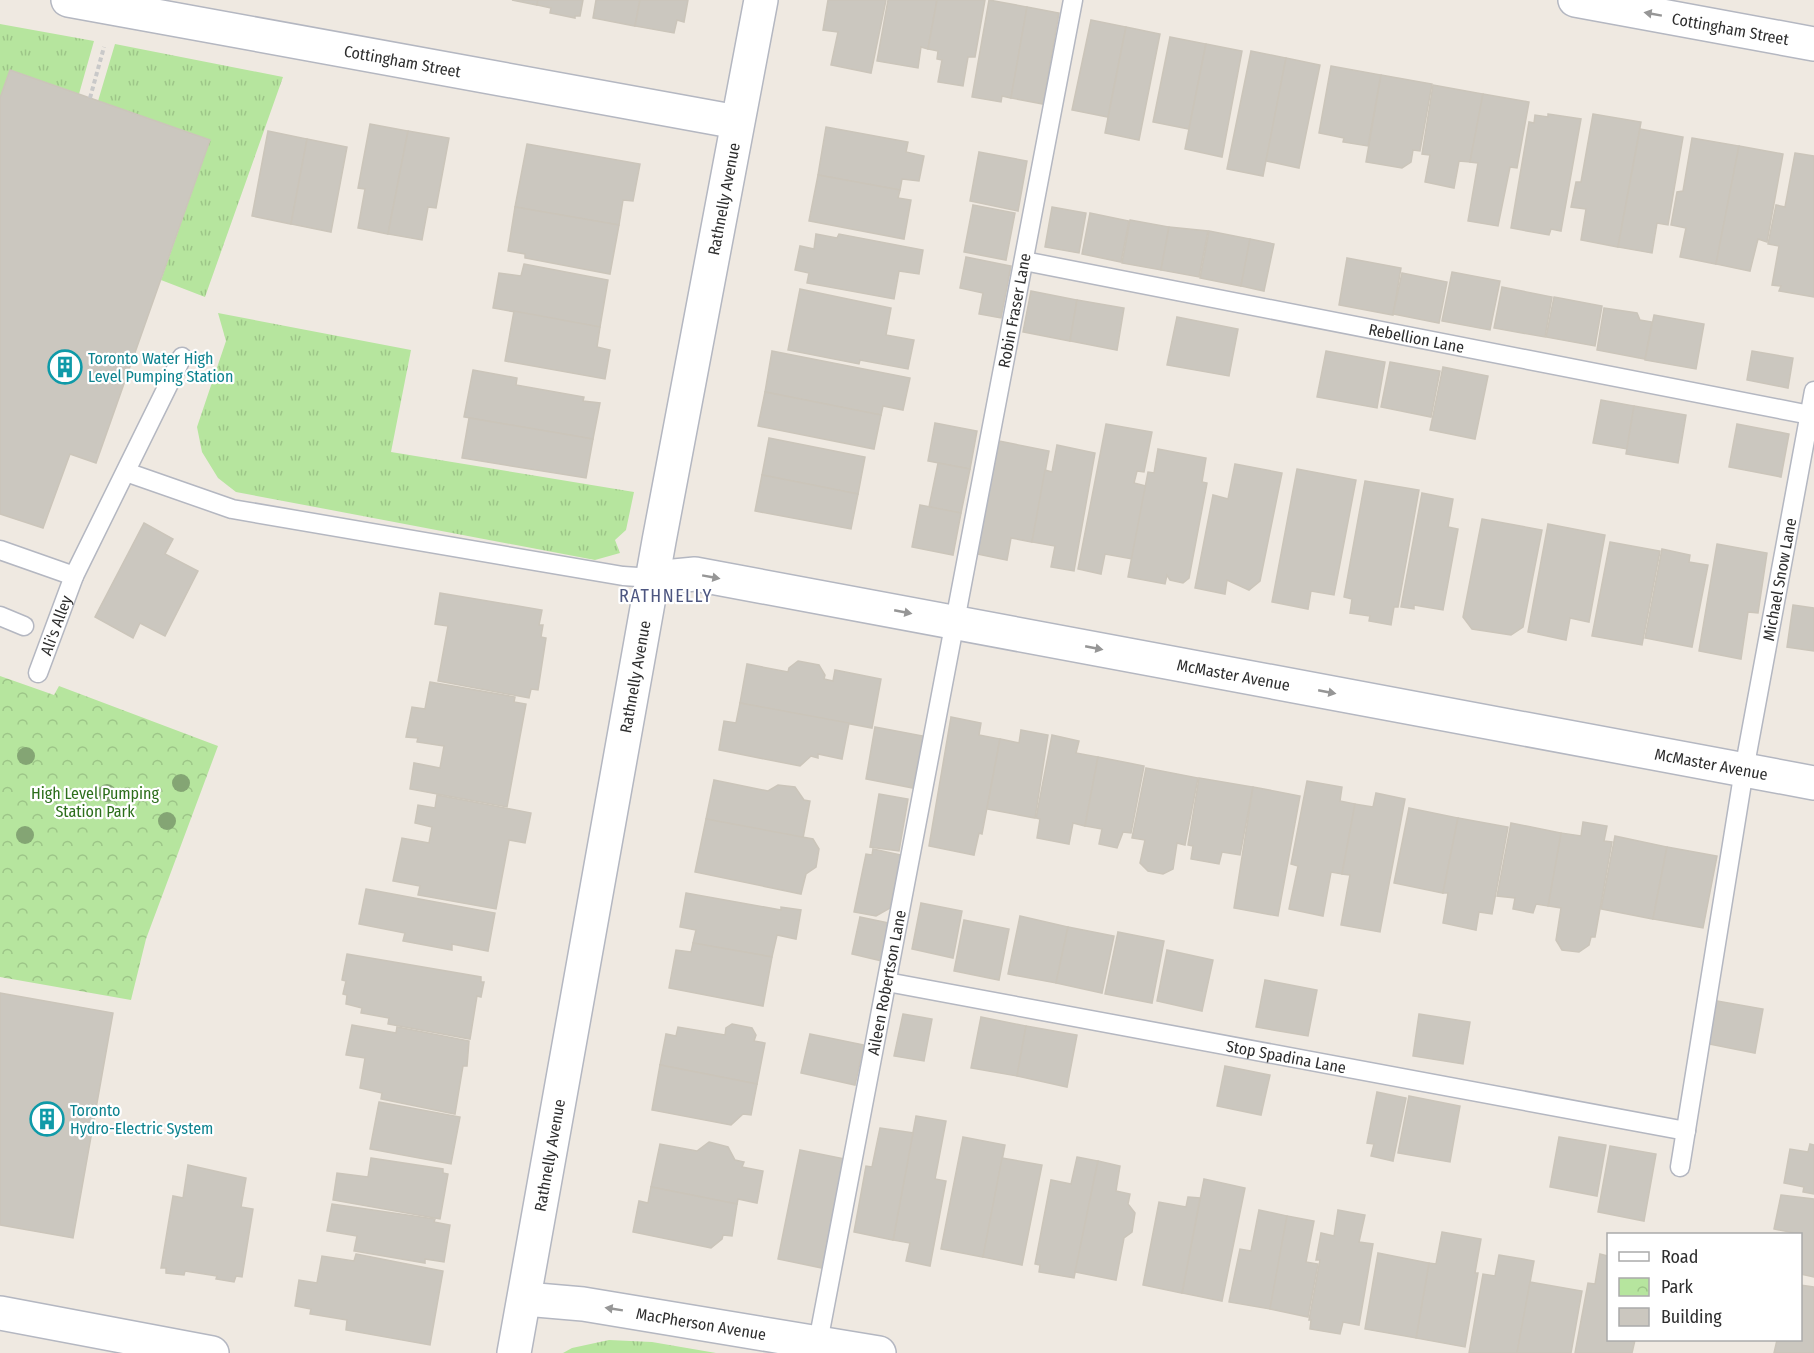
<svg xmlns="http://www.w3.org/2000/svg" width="1814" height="1353" font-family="'Fira Sans Condensed',sans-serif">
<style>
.grass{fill:url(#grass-tufts)}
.park{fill:url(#park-crowns)}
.building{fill:#cbc7bf;stroke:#cbc5ba;stroke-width:1.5}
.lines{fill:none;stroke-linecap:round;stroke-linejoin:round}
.lane-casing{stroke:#b4b7c1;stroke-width:21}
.street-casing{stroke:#b4b7c1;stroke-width:36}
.path{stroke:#c9c9c9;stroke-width:4;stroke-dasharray:4.5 3;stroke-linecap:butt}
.lane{stroke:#fff;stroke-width:18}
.street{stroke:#fff;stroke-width:33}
.tree{fill:#84a574}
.oneway{fill:#969696}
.labels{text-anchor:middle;stroke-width:4.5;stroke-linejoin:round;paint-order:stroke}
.street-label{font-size:16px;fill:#2e2e2e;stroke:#fff}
.culture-label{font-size:16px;fill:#0d838f;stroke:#fff;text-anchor:start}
.park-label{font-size:16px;fill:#2c6e1b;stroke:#fff}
.neighbourhood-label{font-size:18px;letter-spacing:1.5px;fill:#4d5680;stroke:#fff}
</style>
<defs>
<pattern id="grass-tufts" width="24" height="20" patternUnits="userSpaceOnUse" patternTransform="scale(1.5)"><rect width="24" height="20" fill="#b6e59e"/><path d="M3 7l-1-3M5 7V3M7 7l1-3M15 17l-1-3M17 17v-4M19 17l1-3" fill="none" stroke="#9dc588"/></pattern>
<pattern id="park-crowns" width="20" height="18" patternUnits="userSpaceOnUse" patternTransform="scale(1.5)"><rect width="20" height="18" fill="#b6e59e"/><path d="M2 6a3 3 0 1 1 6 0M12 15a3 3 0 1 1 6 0" fill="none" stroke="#9dc588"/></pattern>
</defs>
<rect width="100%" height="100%" fill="#efe9e1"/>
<!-- grass -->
<g class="grass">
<path d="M0,24L94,41L79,94L10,70L0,98Z"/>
<path d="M115,44L283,77L205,297L161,280L210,140L98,101Z"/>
<path d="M218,313L411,350L391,452L634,492L626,530L615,540L620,553L595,560L236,492L218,478L202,452L197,427L226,341Z"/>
<path d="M609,1340L652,1342L716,1353H563L572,1348Z"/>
</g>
<!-- park -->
<path class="park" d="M0,676L54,695L59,686L218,746L146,939L131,1000L0,977Z"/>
<!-- building -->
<g class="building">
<path d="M512,0H538L537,5Z"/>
<path d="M538,0H583L580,16H575V18L550,13L551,8L537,5Z"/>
<path d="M596,0H640L635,26L593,18Z"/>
<path d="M640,0H688L684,22L677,20L674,33L635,26Z"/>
<path d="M828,0H886L871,73L831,65L838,32L823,30Z"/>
<path d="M888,0H937L928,49L921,47L918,68L877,61Z"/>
<path d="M937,0H985L975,57H968L963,86L938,82L942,60L937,59L938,51L928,49Z"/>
<path d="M989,0L1027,7L1011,98L1002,96L1001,102L972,97Z"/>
<path d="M1027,7L1059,13L1043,104L1011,98Z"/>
<path d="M1091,20L1126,27L1108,117L1072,110Z"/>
<path d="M1126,27L1160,34L1139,140L1105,133Z"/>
<path d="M1170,37L1206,44L1189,129L1153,122Z"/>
<path d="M1206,44L1242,51L1222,157L1185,149Z"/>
<path d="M1251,51L1286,58L1263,176L1227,169Z"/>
<path d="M1286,58L1320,65L1299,168L1266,161Z"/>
<path d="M1331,66L1381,75L1368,146L1343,142L1344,138L1319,133Z"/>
<path d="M10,70L210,140L96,463L70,454L43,528L0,514V98Z"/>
<path d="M1381,75L1432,84L1420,151L1413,150L1411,162L1402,168L1366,162Z"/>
<path d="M1433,85L1483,94L1470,162L1459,161L1454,188L1425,182L1430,155L1422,154Z"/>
<path d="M1483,94L1529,102L1517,168L1510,167L1498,226L1468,221L1478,163L1470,162Z"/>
<path d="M1548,114L1581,119L1561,231L1551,229L1549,235L1511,228L1529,122L1534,123L1535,115L1548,117Z"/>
<path d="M1593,114L1641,122L1618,247L1581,240L1586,209L1571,207L1576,182H1581Z"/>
<path d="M370,124L408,131L388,234L358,228L365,189L358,188Z"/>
<path d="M826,127L908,142L906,152L924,156L919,181L902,179L900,190L818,175Z"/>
<path d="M1640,129L1683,137L1668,225L1657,223L1652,253L1618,247Z"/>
<path d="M268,131L307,139L291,224L252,216Z"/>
<path d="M408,131L449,138L436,208L428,207L422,240L388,234Z"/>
<path d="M1692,138L1739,146L1716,264L1680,257L1686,228L1671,225L1677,192L1683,191Z"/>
<path d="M307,139L347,147L331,232L291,224Z"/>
<path d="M527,144L640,164L633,201L623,200L619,225L515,207Z"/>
<path d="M1739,146L1783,154L1767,242L1758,239L1750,271L1716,264Z"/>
<path d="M979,152L1027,161L1018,211L970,201Z"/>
<path d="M1795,153L1814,156V297L1779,291L1781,286L1772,285L1779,246L1768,244L1776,205L1785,207Z"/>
<path d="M818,175L900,190L898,198L911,200L904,239L809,221Z"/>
<path d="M973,205L1015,213L1006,260L964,252Z"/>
<path d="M515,207L619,225L610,274L525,258V254L508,251Z"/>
<path d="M1052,207L1086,213L1079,253L1045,247Z"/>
<path d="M1090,213L1129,221L1121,262L1082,254Z"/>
<path d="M1130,220L1169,227L1161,270L1122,263Z"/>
<path d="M1169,227L1208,231L1199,277L1161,270Z"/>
<path d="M1209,231L1250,239L1241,286L1200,278Z"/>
<path d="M816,234L837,238L839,234L923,250L919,274L899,271L894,299L807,283L809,273L795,270L800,246L814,249Z"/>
<path d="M1250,239L1274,244L1264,291L1241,286Z"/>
<path d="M966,257L1011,266L1001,318L979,314L983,293L960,288Z"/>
<path d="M1347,258L1401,268L1393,315L1339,305Z"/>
<path d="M524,264L608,280L600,327L493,308L499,273L521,276Z"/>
<path d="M1452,272L1500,281L1490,330L1442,321Z"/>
<path d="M1402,273L1447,282L1439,323L1393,314Z"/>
<path d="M1502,287L1552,297L1545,337L1494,328Z"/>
<path d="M800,289L891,308L886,335L914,340L908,369L860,360L859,364L788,350Z"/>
<path d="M1031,291L1077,300L1070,341L1023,332Z"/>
<path d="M1554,297L1602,306L1595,346L1546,337Z"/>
<path d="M1077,300L1124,308L1117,350L1070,341Z"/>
<path d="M1604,308L1637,313L1640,320L1652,322L1645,359L1597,350Z"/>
<path d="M514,311L600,327L597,347L610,350L605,379L505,361Z"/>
<path d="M1654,315L1704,324L1696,369L1645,360Z"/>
<path d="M1177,317L1238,329L1229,376L1167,365Z"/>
<path d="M772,351L910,378L903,410L883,406L881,415L765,392Z"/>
<path d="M1326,351L1385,362L1377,408L1317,397Z"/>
<path d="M1752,351L1793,358L1788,388L1747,380Z"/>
<path d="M1390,362L1440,371L1431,417L1381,407Z"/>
<path d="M1443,367L1488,376L1475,439L1430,430Z"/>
<path d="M473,370L517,378L516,385L584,397L583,401L600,403L593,439L464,417Z"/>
<path d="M765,392L881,415L874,449L758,426Z"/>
<path d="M1601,400L1634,406L1627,449L1593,443Z"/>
<path d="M1634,406L1686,415L1678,463L1626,454Z"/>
<path d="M469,418L593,439L586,478L462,458Z"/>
<path d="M935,423L977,431L970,469L928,461Z"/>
<path d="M1106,424L1152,432L1144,472L1137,471L1134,483L1146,486L1132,559L1105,554L1101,574L1078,569Z"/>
<path d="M1737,424L1789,434L1781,477L1729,467Z"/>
<path d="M769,438L865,457L858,494L762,475Z"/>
<path d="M999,441L1049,451L1032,542L1011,538L1007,560L977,554Z"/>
<path d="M1057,445L1095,453L1074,571L1051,567L1055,546L1032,542L1045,470L1052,472Z"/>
<path d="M1158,449L1206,458L1202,482L1207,483L1189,578L1183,583L1170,580L1167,575L1165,584L1128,577L1148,472L1154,473Z"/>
<path d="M938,463L970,469L961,513L929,507Z"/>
<path d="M1235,464L1282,473L1260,581L1249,590L1227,580L1225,594L1195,588L1213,495L1228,499Z"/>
<path d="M1297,469L1356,480L1334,595L1311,591L1308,609L1272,602Z"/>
<path d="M762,475L858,494L851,529L755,511Z"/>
<path d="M1365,481L1419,490L1398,607H1394L1391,625L1369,621L1370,616L1350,613L1352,599L1344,597Z"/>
<path d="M1422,493L1453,499L1448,527L1458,529L1443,610L1414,605V609L1401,607Z"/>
<path d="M920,505L961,513L953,555L912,547Z"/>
<path d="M1482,519L1542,530L1523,627L1511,635L1472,629L1463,617Z"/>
<path d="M144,523L173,539L165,554L198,571L165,636L140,623L133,638L95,617Z"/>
<path d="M1548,524L1605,535L1589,622L1570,618L1566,640L1528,632Z"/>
<path d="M1610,542L1660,551L1642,645L1592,636Z"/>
<path d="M1717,544L1767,553L1758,613L1748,612L1741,659L1699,651Z"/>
<path d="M1662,549L1690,555L1689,562L1708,565L1692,647L1645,638Z"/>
<path d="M440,593L542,610L539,625H543L541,637L546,638L538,690L531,689L529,698L438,681L448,626L435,624Z"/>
<path d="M1793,605L1814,608V651L1787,647Z"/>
<path d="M798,661L819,665L825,675L824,679L833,681L835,670L881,679L872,728L740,703L747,664L788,672L789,668Z"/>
<path d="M430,682L515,697L514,702L526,704L507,807L410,789L414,763L440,768L444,746L417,742L418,738L406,737L412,707L425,709Z"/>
<path d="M740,703L849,723L842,759L818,754V758L811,756L800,766L719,750L724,721L736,723Z"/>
<path d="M951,717L981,723L979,735L1000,739L982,834L979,833L974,855L929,846Z"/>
<path d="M875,727L923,736L913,788L866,779Z"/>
<path d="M1021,730L1048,735L1035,818L987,809L1000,739L1019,743Z"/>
<path d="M1052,735L1079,741L1076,753L1098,757L1085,826L1073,823L1069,844L1037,838L1040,819L1036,818Z"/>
<path d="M1098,757L1144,766L1131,833L1123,832L1117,848L1099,844L1102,829L1085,826Z"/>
<path d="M1146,768L1198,778L1185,845L1177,843L1173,869L1163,874L1148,871L1140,863L1145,840L1132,838Z"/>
<path d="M1199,778L1253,787L1240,855L1222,852L1219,864L1191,859L1193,846L1188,845Z"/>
<path d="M714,780L768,791L778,785L795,787L804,800L810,801L803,838L706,819Z"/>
<path d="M1307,781L1342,787L1340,801L1355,804L1342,874L1331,872L1323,916L1289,909L1298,866L1291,864Z"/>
<path d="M1253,787L1300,796L1278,916L1234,908Z"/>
<path d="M1376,793L1405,799L1380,932L1341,925L1350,875L1342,874L1355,804L1373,807Z"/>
<path d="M879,794L908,799L899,851L870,847Z"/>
<path d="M437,795L531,813L525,843L509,840L496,909L418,895L420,886L393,881L402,838L429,843L432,827L415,823L418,805L435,808Z"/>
<path d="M1409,808L1458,818L1443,893L1394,883Z"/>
<path d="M1458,818L1508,827L1492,914L1479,912L1476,930L1443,923L1448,893H1443Z"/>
<path d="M706,819L813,839L819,849L816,867L806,874L801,894L695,872Z"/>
<path d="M1583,822L1607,826L1604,841L1612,842L1595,937H1591L1589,945L1579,952L1562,950L1556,940L1561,908L1548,906L1561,833L1581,836Z"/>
<path d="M1511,823L1561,833L1548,906L1536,904L1533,913L1513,909L1515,898L1497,896Z"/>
<path d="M1615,836L1667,847L1653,919L1601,909Z"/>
<path d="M1667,847L1717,856L1703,928L1653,919Z"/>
<path d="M873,849L901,855L890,908L876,916L854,912L866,854L872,855Z"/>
<path d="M366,889L495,913L488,951L452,944V950L403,941L405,933L359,924Z"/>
<path d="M686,893L781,910V907L801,910L796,939L777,935L772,957L693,943L696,930L680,927Z"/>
<path d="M921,903L962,911L953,958L912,949Z"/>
<path d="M1020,916L1068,927L1056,983L1008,974Z"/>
<path d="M860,917L889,923L882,961L852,954Z"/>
<path d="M964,920L1009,929L999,980L954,971Z"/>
<path d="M1068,927L1114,936L1102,993L1056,983Z"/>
<path d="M1118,932L1164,941L1152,1003L1105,994Z"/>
<path d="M693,943L772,957L763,1006L669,988L676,950L691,952Z"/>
<path d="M1167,950L1213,960L1202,1011L1157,1001Z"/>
<path d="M347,954L481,977V982H484L481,997L477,996L470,1039L388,1024L389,1018L361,1013L362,1008L346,1004L347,995L343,994L346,981L342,980Z"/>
<path d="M1265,980L1317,990L1308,1036L1256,1027Z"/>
<path d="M0,993L113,1013L73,1238L0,1225Z"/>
<path d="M1717,1001L1763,1009L1755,1053L1709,1044Z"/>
<path d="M903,1014L932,1019L924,1061L894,1056Z"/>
<path d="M1419,1014L1470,1022L1463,1064L1413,1056Z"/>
<path d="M981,1017L1026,1026L1017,1076L971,1068Z"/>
<path d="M732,1024L752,1028L756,1035L754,1041L765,1043L757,1084L660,1065L666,1034L676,1036L678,1027L725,1035L726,1028Z"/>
<path d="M352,1025L396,1033L397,1027L469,1041L467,1066H463L455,1114L381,1099L382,1093L360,1088L365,1058L346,1055Z"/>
<path d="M1026,1026L1077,1035L1067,1087L1017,1076Z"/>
<path d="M810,1034L864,1045L855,1085L801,1073Z"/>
<path d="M660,1065L757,1084L751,1115L743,1114L731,1125L652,1110Z"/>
<path d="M1225,1066L1270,1075L1261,1115L1217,1106Z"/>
<path d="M1377,1092L1406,1098L1393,1161L1371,1156L1374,1144L1367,1143Z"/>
<path d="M1409,1096L1460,1106L1450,1162L1398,1153Z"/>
<path d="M379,1102L460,1117L451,1164L370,1149Z"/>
<path d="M916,1116L946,1121L935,1179L946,1181L930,1266L906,1261L910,1243L893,1240Z"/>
<path d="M880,1128L913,1133L893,1240L854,1232L866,1166L872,1167Z"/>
<path d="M963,1137L1005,1145L983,1257L941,1249Z"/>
<path d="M1559,1137L1606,1145L1597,1196L1550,1187Z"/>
<path d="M709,1142L728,1147L735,1160L744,1162L742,1167L763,1171L757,1203L738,1199L737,1204L651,1187L660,1144L697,1151Z"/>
<path d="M1810,1144L1814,1145V1194L1803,1192L1804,1187L1784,1183L1790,1149L1808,1152Z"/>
<path d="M1610,1146L1656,1154L1644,1221L1598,1212Z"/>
<path d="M800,1150L845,1159L822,1268L778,1259Z"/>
<path d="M1077,1157L1098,1161L1074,1278L1039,1272L1040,1265L1035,1264L1051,1180L1071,1184Z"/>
<path d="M371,1158L443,1169V1173L448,1174L440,1219L333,1200L337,1173L368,1177Z"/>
<path d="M1002,1158L1042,1165L1022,1265L983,1257Z"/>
<path d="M1098,1161L1120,1166L1116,1191L1130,1194L1128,1204L1135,1213L1132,1232L1124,1238L1116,1280L1075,1272Z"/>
<path d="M188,1165L246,1178L241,1207L253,1209L242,1277L236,1276L234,1282L216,1279L217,1276L185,1271L184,1275L166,1273V1268H161L173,1196L183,1198Z"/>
<path d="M1204,1179L1245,1188L1222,1301L1182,1293Z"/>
<path d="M651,1187L737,1204L732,1236L723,1235L722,1239L711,1248L633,1232L639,1201L648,1203Z"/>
<path d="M1781,1195L1814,1199V1277L1800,1274V1234L1774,1229Z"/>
<path d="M1188,1197L1200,1198L1182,1293L1143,1285L1159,1202L1186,1207Z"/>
<path d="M332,1204L435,1219L434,1222L450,1225L444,1262L425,1259V1263L354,1251L357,1236L327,1231Z"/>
<path d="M1259,1210L1287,1216L1270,1309L1229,1302L1240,1249L1251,1251Z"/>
<path d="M1338,1210L1365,1215L1359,1242L1373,1244L1359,1325L1343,1322L1340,1334L1310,1329L1311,1320H1309L1320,1260H1316L1321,1233L1334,1236Z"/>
<path d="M1287,1216L1314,1221L1306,1262L1318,1264L1308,1317L1270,1309Z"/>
<path d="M1442,1232L1481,1239L1475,1273H1478L1465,1347L1416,1338L1429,1263L1436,1264Z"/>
<path d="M1378,1253L1429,1263L1416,1338L1365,1329Z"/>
<path d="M356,1254L443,1271L430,1345L346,1330L347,1320L310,1314L311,1309L295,1306L299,1280L317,1283L322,1256L354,1261Z"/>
<path d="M1600,1254L1608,1256V1340H1635L1632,1353H1575L1588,1283L1595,1284Z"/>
<path d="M1499,1255L1534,1261L1517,1353H1469L1483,1274L1495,1276Z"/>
<path d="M1530,1282L1582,1291L1571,1353H1517Z"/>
<path d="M1800,1285L1814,1287V1353H1774L1777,1340H1800Z"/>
</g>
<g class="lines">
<defs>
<g id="lane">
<path id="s1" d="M1024,261L1810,415"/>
<path d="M126,472L232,509L623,576L653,578"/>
<path d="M0,550L74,576L182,357"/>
<path d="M0,616L24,626"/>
<path id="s2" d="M38,673L74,576"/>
<path id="s3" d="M887,982L1686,1131"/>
<path id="s4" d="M1680,1167L1744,770L1814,391"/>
<path id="s5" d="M818,1342L1073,0"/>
</g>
<g id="street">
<path id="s6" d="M68,0L737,122"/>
<path id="s7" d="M1575,0L1814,44"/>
<path id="s8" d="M653,578L695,574L1814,783"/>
<path id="s9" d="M525,1299L583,1304L879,1353"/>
<path d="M0,1313L212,1353"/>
<path id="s10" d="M514,1353L659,541L761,0"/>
</g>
</defs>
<!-- lane casing -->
<use href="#lane" class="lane-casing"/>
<!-- street casing -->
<use href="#street" class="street-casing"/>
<!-- path -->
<path class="path" d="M90,98L104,47"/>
<!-- lane -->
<use href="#lane" class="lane"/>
<!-- street -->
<use href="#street" class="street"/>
</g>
<!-- trees -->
<g class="tree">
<circle cx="26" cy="756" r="9"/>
<circle cx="181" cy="783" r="9"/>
<circle cx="107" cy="793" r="9"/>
<circle cx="167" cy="821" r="9"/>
<circle cx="25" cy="835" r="9"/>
</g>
<!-- one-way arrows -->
<defs><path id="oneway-solid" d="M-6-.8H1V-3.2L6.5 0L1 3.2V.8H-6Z" transform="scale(1.5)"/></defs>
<g class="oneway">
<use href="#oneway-solid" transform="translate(1653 14) rotate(-170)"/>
<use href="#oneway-solid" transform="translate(711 577) rotate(10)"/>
<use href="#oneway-solid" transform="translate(903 612) rotate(11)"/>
<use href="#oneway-solid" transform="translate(1094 648) rotate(11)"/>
<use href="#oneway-solid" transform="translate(1327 692) rotate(11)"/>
<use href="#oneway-solid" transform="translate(614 1309) rotate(-171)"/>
</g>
<!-- icons -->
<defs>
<symbol id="building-ring" viewBox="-11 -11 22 22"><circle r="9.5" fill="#fff" stroke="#0f9aa8" stroke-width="1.5"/><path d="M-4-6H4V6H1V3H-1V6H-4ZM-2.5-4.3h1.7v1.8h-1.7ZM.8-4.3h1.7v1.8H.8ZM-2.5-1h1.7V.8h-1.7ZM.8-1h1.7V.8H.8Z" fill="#0f9aa8"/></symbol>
</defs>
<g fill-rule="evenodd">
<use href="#building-ring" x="46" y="348" width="38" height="38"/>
<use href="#building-ring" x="28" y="1100" width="38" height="38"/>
</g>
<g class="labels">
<!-- street labels -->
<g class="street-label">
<text dy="6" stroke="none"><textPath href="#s7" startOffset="158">Cottingham Street</textPath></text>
<text dy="6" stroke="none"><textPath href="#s6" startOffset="340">Cottingham Street</textPath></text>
<text dy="6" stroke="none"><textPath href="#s10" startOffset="1173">Rathnelly Avenue</textPath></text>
<text dy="6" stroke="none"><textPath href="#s5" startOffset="1050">Robin Fraser Lane</textPath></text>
<text dy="6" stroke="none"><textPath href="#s1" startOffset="400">Rebellion Lane</textPath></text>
<text dy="6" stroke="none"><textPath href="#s4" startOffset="596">Michael Snow Lane</textPath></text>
<text dy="6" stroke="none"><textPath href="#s2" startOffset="51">Ali's Alley</textPath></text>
<text dy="6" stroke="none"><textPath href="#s8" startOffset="590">McMaster Avenue</textPath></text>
<text dy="6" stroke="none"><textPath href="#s10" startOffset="687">Rathnelly Avenue</textPath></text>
<text dy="6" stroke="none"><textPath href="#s8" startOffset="1076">McMaster Avenue</textPath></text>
<text dy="6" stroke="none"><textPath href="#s5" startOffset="366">Aileen Robertson Lane</textPath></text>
<text dy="6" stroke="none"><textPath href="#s3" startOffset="406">Stop Spadina Lane</textPath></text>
<text dy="6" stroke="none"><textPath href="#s10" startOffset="201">Rathnelly Avenue</textPath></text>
<text dy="6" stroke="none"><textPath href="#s9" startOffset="178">MacPherson Avenue</textPath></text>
</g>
<!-- culture labels -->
<g class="culture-label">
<text x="88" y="364">Toronto Water High<tspan x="88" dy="18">Level Pumping Station</tspan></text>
<text x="70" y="1116">Toronto<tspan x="70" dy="18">Hydro-Electric System</tspan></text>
</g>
<!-- park labels -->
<g class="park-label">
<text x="95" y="799">High Level Pumping<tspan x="95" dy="18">Station Park</tspan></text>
</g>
<!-- neighbourhood labels -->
<g class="neighbourhood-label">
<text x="666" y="602">RATHNELLY</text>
</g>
</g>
<!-- legend -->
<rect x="1607" y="1233" width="195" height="108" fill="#ffffff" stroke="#ababab" stroke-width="1.5"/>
<rect x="1619" y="1252" width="30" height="9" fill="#ffffff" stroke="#ababab" stroke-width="1.5"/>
<text x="1661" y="1263" font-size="18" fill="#2e2e2e">Road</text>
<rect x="1619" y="1278" width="30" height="18" fill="url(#park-crowns)" stroke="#ababab" stroke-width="1.5"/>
<text x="1661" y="1293" font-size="18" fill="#2e2e2e">Park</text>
<rect x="1619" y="1308" width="30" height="18" fill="#cbc7bf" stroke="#ababab" stroke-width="1.5"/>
<text x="1661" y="1323" font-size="18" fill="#2e2e2e">Building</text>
</svg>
